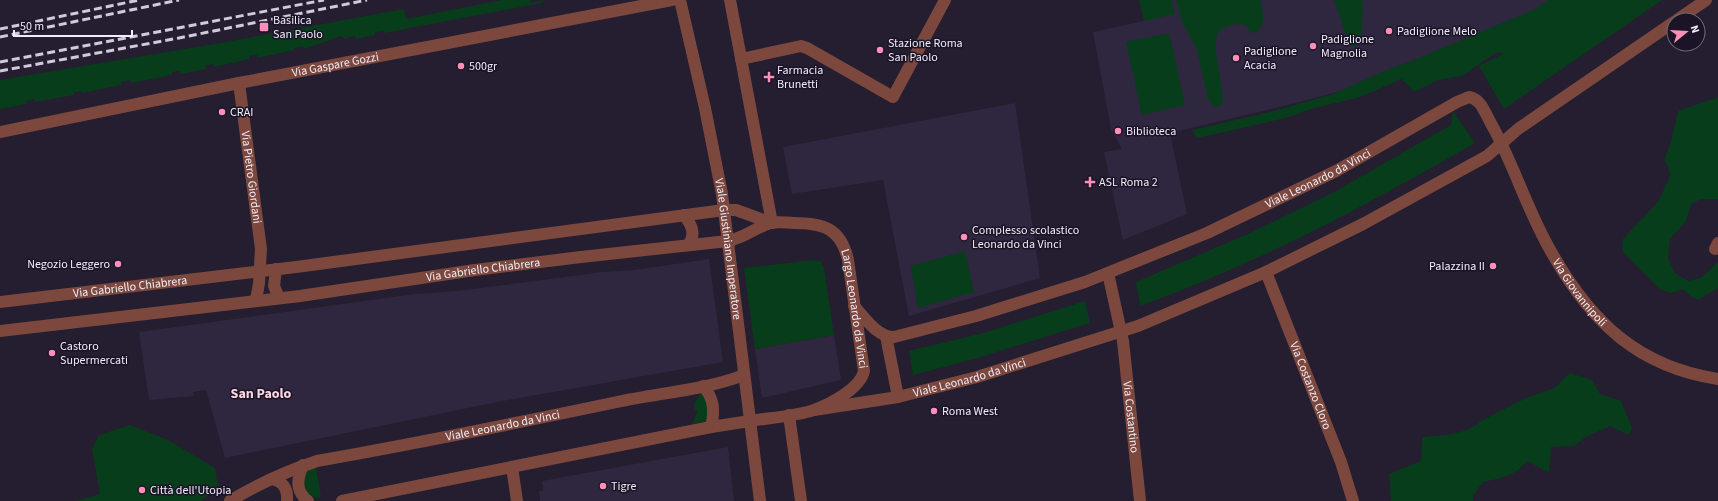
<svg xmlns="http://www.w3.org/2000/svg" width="1718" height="501" font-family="'Source Sans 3',sans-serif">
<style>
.built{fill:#2f273f}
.green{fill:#073d1b}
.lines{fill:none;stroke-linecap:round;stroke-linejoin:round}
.minor{stroke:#7c483e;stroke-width:12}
.tertiary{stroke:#7c483e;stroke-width:12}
.rail{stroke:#d0cbd9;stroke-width:3;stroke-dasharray:8 4;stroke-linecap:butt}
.poi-dot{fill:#ff8eb9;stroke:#1a1426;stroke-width:1.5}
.labels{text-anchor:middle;stroke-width:3;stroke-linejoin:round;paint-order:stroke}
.poi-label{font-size:12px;fill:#f0ecf9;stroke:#1a1426;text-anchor:start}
.street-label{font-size:12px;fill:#f0ecf9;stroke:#1a1426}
.quarter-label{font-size:14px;font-weight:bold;fill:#f9d7e2;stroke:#1a1426}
</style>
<rect width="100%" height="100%" fill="#241e30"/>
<!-- built -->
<g class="built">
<path d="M1139,0H1591L1473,55L1296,103L1170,133L1187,214L1123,240L1104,152L1122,149L1111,129L1093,32L1144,21Z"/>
<path d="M1015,103L1040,278L909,316L883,180L792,194L783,147Z"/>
<path d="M709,259L723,362L497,402L225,458L206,390L193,392L194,396L149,400L139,332L415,294L458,291L603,272L634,270Z"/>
<path d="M834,335L841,380L762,398L755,349Z"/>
<path d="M728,447L734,501H540L539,491H543L542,481Z"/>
</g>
<!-- green -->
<g class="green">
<path d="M502,0H530L531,3L544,0L542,3L384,33V31L375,32V35L356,39L355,36L346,38V40L341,36L304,49L303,46L294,48V50L258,58V55L249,56L250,59L214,67L213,64L205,66L206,69L181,74L180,71L172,72V75L131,83L130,80L121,82V85L82,93L81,91L74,92V95L35,102L34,99L26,101V104L0,109V80L226,42L404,9L406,19Z"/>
<path d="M1139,0H1172L1175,14L1144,21Z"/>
<path d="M1176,0H1260C1263,12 1267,25 1255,33L1251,32L1245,25C1235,23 1225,25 1218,33L1215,45L1223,99L1221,104L1218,107H1214L1208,99L1197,50L1182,22Z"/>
<path d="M1334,0H1362L1363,10L1361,39L1360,43L1355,46H1351L1349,44Z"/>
<path d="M1549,0H1662L1504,109L1479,66L1503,54L1497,52L1462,76L1438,80L1414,92L1402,79L1360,97L1311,109L1286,118L1197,138L1192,130L1274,111L1333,94L1386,70L1419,58L1531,11Z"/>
<path d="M1169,33L1185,105L1142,115L1126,42Z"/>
<path d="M1718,97V199H1701L1691,204L1686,221L1670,239L1668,258L1675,273L1688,281L1701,278L1718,262V288L1698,300L1692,297L1683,289L1671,293L1661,290L1622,251L1623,239L1658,202L1670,176L1668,166L1664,160L1671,142L1678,111Z"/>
<path d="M1453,111L1475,143C1440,163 1405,183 1369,202C1295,242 1219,277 1140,306L1136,282L1250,233L1334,192L1451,125Z"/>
<path d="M965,251L974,292L918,308L911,266Z"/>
<path d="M813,260L820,261L824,268L834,335L755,349L744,268Z"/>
<path d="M1085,301L1090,323L974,359L913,375L909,351L983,333Z"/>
<path d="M1570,373L1592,380L1600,394L1621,401L1632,428L1629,435L1610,426L1586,437L1574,446L1551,447L1549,473L1528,461C1514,476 1503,478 1483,482L1473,496V501H1391L1389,474L1421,461L1422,437C1442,435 1466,435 1481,421L1524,399L1554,388Z"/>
<path d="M701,391C706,401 711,410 706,421L692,424L698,410H695L694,405Z"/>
<path d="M130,425L166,439L215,468L218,486L201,501H76L100,494L92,449L99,435Z"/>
<path d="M312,468H316L321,497L315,498L306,492L303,480L307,471Z"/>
</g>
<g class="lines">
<!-- minor -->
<g class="minor">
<path d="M741,59L801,46L807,48L893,97L945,0"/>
<path id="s1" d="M239,83L261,249L259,283L256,300"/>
<path id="s2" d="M0,132L239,83L672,0"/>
<path d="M684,215C691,224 697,234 688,245"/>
<path d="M1715,249L1718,243"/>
<path d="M276,269L274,286L279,298"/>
<path id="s3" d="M1266,272L1341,462L1353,501"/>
<path id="s4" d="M1108,273L1123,341L1140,501"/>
<path id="s5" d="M0,302L296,267L724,210H736L772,223"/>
<path id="s6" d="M0,331L300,296L475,270L581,257L728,241"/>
<path d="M886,336L898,397"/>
<path d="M703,386C714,398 715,411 711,427"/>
<path d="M303,465C297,479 295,491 308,501"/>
<path d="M512,467L517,501"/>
<path d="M272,479C284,482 288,489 287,501"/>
<path id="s7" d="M230,501C258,484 287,471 317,461C418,443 517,423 617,402C658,393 705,390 744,375"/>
<path d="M342,501L711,427L750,421"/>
</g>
<!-- tertiary -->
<g class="tertiary">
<path id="s8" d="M680,0L705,108L722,194L760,501"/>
<path d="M730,0L772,223"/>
<path d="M1677,20L1706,0"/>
<path id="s9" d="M728,241C744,238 756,227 771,223C778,221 787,223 793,223C823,223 841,228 848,260L864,371C860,389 830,404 814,410C797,416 769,418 750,421"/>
<path id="s10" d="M854,306C865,318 877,337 894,337L976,316L1085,282L1207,233L1336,171L1457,102L1469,97C1474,98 1478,101 1481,105C1486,113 1490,122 1494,129C1516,170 1529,215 1553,255C1592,323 1639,367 1718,379"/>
<path id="s11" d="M814,410L898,397L977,377L1138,326L1266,272L1363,224L1487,156L1518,129L1674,22"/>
<path d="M789,415L801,501"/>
</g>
<!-- rail -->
<g class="rail">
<path d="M0,29L139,0"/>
<path d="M0,37L179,0"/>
<path d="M0,62L324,0"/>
<path d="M0,71L179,38L367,0"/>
</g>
</g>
<!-- markers -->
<g class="poi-dot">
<rect x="259" y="22" width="10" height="10" rx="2"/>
<circle cx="1389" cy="31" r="4"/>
<circle cx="1313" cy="46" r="4"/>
<circle cx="880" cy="50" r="4"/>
<circle cx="1236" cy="58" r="4"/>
<circle cx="461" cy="66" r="4"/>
<path d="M767 71h4v4h4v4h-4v4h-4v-4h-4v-4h4z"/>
<circle cx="222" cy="112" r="4"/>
<circle cx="1118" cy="131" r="4"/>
<path d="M1088 176h4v4h4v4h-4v4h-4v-4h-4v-4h4z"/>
<circle cx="964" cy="237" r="4"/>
<circle cx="118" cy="264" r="4"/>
<circle cx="1493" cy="266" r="4"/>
<circle cx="52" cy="353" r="4"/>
<circle cx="934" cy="411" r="4"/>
<circle cx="603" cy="486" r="4"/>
<circle cx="142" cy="490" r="4"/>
</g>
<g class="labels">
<!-- poi labels -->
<g class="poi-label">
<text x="273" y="24">Basilica<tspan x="273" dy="14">San Paolo</tspan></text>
<text x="1397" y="35">Padiglione Melo</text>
<text x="1321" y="43">Padiglione<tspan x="1321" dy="14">Magnolia</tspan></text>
<text x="888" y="47">Stazione Roma<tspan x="888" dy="14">San Paolo</tspan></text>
<text x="1244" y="55">Padiglione<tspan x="1244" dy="14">Acacia</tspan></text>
<text x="469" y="70">500gr</text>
<text x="777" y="74">Farmacia<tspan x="777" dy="14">Brunetti</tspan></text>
<text x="230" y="116">CRAI</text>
<text x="1126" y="135">Biblioteca</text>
<text x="1099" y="186">ASL Roma 2</text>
<text x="972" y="234">Complesso scolastico<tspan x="972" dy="14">Leonardo da Vinci</tspan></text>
<text x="110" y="268" text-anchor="end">Negozio Leggero</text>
<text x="1485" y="270" text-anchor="end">Palazzina II</text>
<text x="60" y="350">Castoro<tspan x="60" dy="14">Supermercati</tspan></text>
<text x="942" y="415">Roma West</text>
<text x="611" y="490">Tigre</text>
<text x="150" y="494">Città dell'Utopia</text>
</g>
<!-- street labels -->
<g class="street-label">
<text dy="4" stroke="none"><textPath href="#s2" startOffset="342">Via Gaspare Gozzi</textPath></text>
<text dy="4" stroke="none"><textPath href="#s1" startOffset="95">Via Pietro Giordani</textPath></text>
<text dy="4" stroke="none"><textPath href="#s10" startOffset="506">Viale Leonardo da Vinci</textPath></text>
<text dy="4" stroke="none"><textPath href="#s8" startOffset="254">Viale Giustiniano Imperatore</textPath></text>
<text dy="4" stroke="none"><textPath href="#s6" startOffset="487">Via Gabriello Chiabrera</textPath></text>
<text dy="4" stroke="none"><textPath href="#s5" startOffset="131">Via Gabriello Chiabrera</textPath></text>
<text dy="4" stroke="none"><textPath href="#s10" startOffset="905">Via Giovannipoli</textPath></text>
<text dy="4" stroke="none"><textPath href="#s9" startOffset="192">Largo Leonardo da Vinci</textPath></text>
<text dy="4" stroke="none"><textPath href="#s11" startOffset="159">Viale Leonardo da Vinci</textPath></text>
<text dy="4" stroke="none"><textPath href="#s3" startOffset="122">Via Costanzo Cloro</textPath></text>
<text dy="4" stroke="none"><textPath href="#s4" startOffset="146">Via Costantino</textPath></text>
<text dy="4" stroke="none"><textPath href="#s7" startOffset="285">Viale Leonardo da Vinci</textPath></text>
</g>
<!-- quarter labels -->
<g class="quarter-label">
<text x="261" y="398">San Paolo</text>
</g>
</g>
<!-- north arrow -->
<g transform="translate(1686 32) rotate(72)"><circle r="19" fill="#1a1426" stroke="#706a7a"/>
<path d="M0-3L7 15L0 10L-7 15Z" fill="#ff8eb9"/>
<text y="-6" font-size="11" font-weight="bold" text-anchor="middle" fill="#f0ecf9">N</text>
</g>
<!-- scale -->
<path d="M14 30v6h118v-6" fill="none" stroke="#f0ecf9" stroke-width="2"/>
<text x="20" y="30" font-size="12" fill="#f0ecf9" stroke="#1a1426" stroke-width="3" paint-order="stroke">50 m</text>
</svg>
